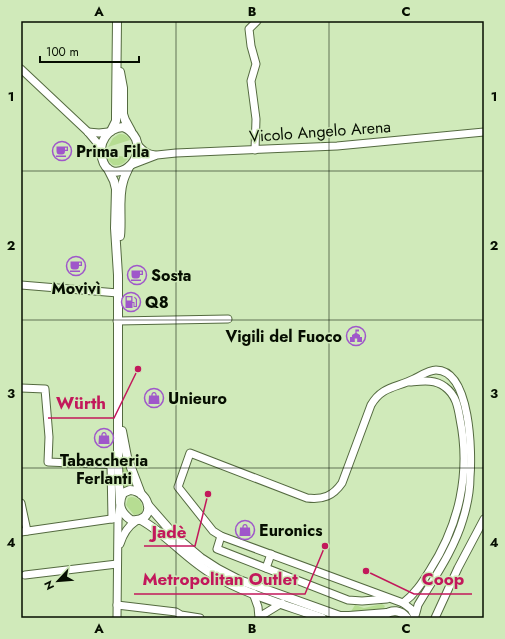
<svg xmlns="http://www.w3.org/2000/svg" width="505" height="639" font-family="Jost,sans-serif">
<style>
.green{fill:#b6dd92}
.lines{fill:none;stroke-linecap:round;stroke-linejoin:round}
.minor-casing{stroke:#546a40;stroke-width:9}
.major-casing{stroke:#546a40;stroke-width:10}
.minor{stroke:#fff;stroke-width:7}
.major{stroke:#fff;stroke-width:8}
.grid{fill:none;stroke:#060e01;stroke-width:1;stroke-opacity:0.55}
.labels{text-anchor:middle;stroke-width:3;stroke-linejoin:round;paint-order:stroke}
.street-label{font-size:16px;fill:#060e01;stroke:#d0eaba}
.poi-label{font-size:16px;font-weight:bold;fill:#060e01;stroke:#d0eaba;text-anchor:start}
.leader{fill:none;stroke:#c2185b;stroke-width:1.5}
.callout-dot{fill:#c2185b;stroke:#d0eaba;stroke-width:1.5}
.callout-label{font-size:17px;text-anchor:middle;font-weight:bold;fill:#c2185b;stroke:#d0eaba;stroke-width:3;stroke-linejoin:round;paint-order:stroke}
.neatline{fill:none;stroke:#060e01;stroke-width:1.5}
.grid-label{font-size:13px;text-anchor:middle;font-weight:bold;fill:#060e01}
</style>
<rect width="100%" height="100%" fill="#d0eaba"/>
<!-- green -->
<g class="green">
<path d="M119,134C124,134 128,135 130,140L108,147L113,138Z"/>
<path d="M107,155L129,157C124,164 121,166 113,165L108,160Z"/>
<path d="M122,457L134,486L124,489Z"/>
<path d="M131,497C140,497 144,505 142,513L134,515L126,505L128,498Z"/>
<path d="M382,604L385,606L384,608L377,610L350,613L355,605L364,608Z"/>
</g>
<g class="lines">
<defs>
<g id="minor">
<path d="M21,69L88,132L98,144L101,150"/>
<path d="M88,132L99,133L108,132"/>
<path d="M137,144C143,151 147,154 155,155"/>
<path d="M255,150L256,119L251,81L256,64L251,46L249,29L257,21"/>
<path d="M131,165L157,155L176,153L337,146L484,132"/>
<path d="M21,285L118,293"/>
<path d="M117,321L228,319"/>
<path d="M21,388L45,389L49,437L48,462L118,465"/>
<path d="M111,465L112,519"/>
<path d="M21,503L27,531"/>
<path d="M21,532L118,518"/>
<path d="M221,536L217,549L348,600L362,601L387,599"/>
<path d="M120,544C123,534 127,527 136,521"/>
<path d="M266,568L271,554"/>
<path d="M25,575L117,564"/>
<path d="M253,593L258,607L259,618"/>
<path d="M403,603C415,594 422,583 430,570C459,525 471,473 460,419C458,407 456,395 445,387C435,379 422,381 410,382"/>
<path d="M117,605L176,612L181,615L200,618"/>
<path d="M117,618L118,518L120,506"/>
<path d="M260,618L264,614L282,603"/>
<path d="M414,618C416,614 417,609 418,605C434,578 454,550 463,519C467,506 470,492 470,477C472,454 471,370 436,370C429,370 420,376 414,379C396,388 382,386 371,405L342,483C333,496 323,500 307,498L190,453L178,487L213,531L221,536L403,603L411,609L415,616"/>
<path d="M435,618L458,568L484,519"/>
</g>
<g id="major">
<path d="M120,72L123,88V114L125,120L131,131"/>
<path d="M123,127C129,129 133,133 136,139C146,165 109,187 102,158C98,143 107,128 123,127Z"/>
<path d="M111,131L116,121V113L117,21"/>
<path d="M108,169L114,181L116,189L115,228L118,275V465L120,502"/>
<path d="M120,236C122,219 118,197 123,182C124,177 127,172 129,167"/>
<path d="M122,431L127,457L141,494"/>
<path d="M130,490C151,491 157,523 131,520C121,513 117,505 123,493Z"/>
<path d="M148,505L169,529L182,542L201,558L218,569L239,580L340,616H349L387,613"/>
<path d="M141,520C168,535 187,560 214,575C247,595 286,605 322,618"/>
<path d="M384,615C392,609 401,610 407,618"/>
</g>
</defs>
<!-- minor casing -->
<use href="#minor" class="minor-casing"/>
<!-- major casing -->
<use href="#major" class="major-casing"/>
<!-- minor -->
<use href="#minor" class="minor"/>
<!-- major -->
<use href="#major" class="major"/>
</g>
<!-- grid -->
<path class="grid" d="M176,21V618M329,21V618M21,171H484M21,320H484M21,468H484"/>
<!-- icons -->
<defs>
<symbol id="cafe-ring" viewBox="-11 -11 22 22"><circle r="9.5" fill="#d0eaba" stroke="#9f57ca" stroke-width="1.5"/><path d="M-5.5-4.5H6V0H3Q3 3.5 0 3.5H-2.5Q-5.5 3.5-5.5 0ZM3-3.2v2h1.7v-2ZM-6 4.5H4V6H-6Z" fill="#9f57ca"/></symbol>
<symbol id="fuel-ring" viewBox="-11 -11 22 22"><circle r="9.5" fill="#d0eaba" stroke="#9f57ca" stroke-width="1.5"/><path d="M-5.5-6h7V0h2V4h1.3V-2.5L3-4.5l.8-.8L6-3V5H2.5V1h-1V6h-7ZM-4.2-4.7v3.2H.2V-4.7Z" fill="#9f57ca"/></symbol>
<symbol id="civic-ring" viewBox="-11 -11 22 22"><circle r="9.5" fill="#d0eaba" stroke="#9f57ca" stroke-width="1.5"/><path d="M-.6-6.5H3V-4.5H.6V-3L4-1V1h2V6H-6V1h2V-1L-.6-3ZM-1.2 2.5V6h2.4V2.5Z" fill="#9f57ca"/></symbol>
<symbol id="shop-ring" viewBox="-11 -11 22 22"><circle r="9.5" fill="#d0eaba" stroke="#9f57ca" stroke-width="1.5"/><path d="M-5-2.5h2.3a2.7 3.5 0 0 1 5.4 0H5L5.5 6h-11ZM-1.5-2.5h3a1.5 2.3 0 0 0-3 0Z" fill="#9f57ca"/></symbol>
</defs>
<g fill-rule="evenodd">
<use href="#cafe-ring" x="51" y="140" width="22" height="22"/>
<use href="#cafe-ring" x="65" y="255" width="22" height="22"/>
<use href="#cafe-ring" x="126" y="264" width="22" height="22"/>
<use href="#fuel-ring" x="120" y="291" width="22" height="22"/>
<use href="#civic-ring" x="345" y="325" width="22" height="22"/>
<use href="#shop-ring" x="143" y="387" width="22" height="22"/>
<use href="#shop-ring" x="93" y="427" width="22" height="22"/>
<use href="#shop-ring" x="234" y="519" width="22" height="22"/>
</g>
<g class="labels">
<!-- street labels -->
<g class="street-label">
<text transform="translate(320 131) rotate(-4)" y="6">Vicolo Angelo Arena</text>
</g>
<!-- poi labels -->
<g class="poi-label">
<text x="76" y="157">Prima Fila</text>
<text x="151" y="281">Sosta</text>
<text x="76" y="294" text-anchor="middle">Movivì</text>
<text x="145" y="308">Q8</text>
<text x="342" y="342" text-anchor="end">Vigili del Fuoco</text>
<text x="168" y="404">Unieuro</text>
<text x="104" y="466" text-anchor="middle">Tabaccheria<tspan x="104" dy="18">Ferlanti</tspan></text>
<text x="259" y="536">Euronics</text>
</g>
</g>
<!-- callouts -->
<path class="leader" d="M138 369L114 418H48M208 494L195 546H144M366 571L414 594H472M325 546L305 594H134"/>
<g class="callout-dot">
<circle cx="138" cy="369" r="4"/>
<circle cx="208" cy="494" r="4"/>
<circle cx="366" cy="571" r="4"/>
<circle cx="325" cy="546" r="4"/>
</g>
<g class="callout-label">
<text x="81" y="409">Würth</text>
<text x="169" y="538">Jadè</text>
<text x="443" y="585">Coop</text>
<text x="220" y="585">Metropolitan Outlet</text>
</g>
<!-- border -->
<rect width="505" height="639" fill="none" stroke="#d0eaba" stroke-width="44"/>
<!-- north arrow -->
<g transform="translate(58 581) rotate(244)" stroke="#d0eaba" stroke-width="3" paint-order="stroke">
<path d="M0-3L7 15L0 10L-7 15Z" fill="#060e01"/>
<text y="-6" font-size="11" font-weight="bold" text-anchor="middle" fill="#060e01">N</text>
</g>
<!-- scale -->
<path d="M40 56v6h99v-6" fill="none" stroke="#060e01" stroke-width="2"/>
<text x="46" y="56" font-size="12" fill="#060e01" stroke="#d0eaba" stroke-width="3" paint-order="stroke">100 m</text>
<rect x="22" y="22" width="461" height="595" class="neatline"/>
<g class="grid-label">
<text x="99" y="16">A</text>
<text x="252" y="16">B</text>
<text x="406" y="16">C</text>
<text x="11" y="101">1</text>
<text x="494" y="101">1</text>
<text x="11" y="250">2</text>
<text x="494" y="250">2</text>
<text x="11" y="398">3</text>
<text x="494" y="398">3</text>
<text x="11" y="547">4</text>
<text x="494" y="547">4</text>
<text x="99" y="633">A</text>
<text x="252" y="633">B</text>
<text x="406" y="633">C</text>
</g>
</svg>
